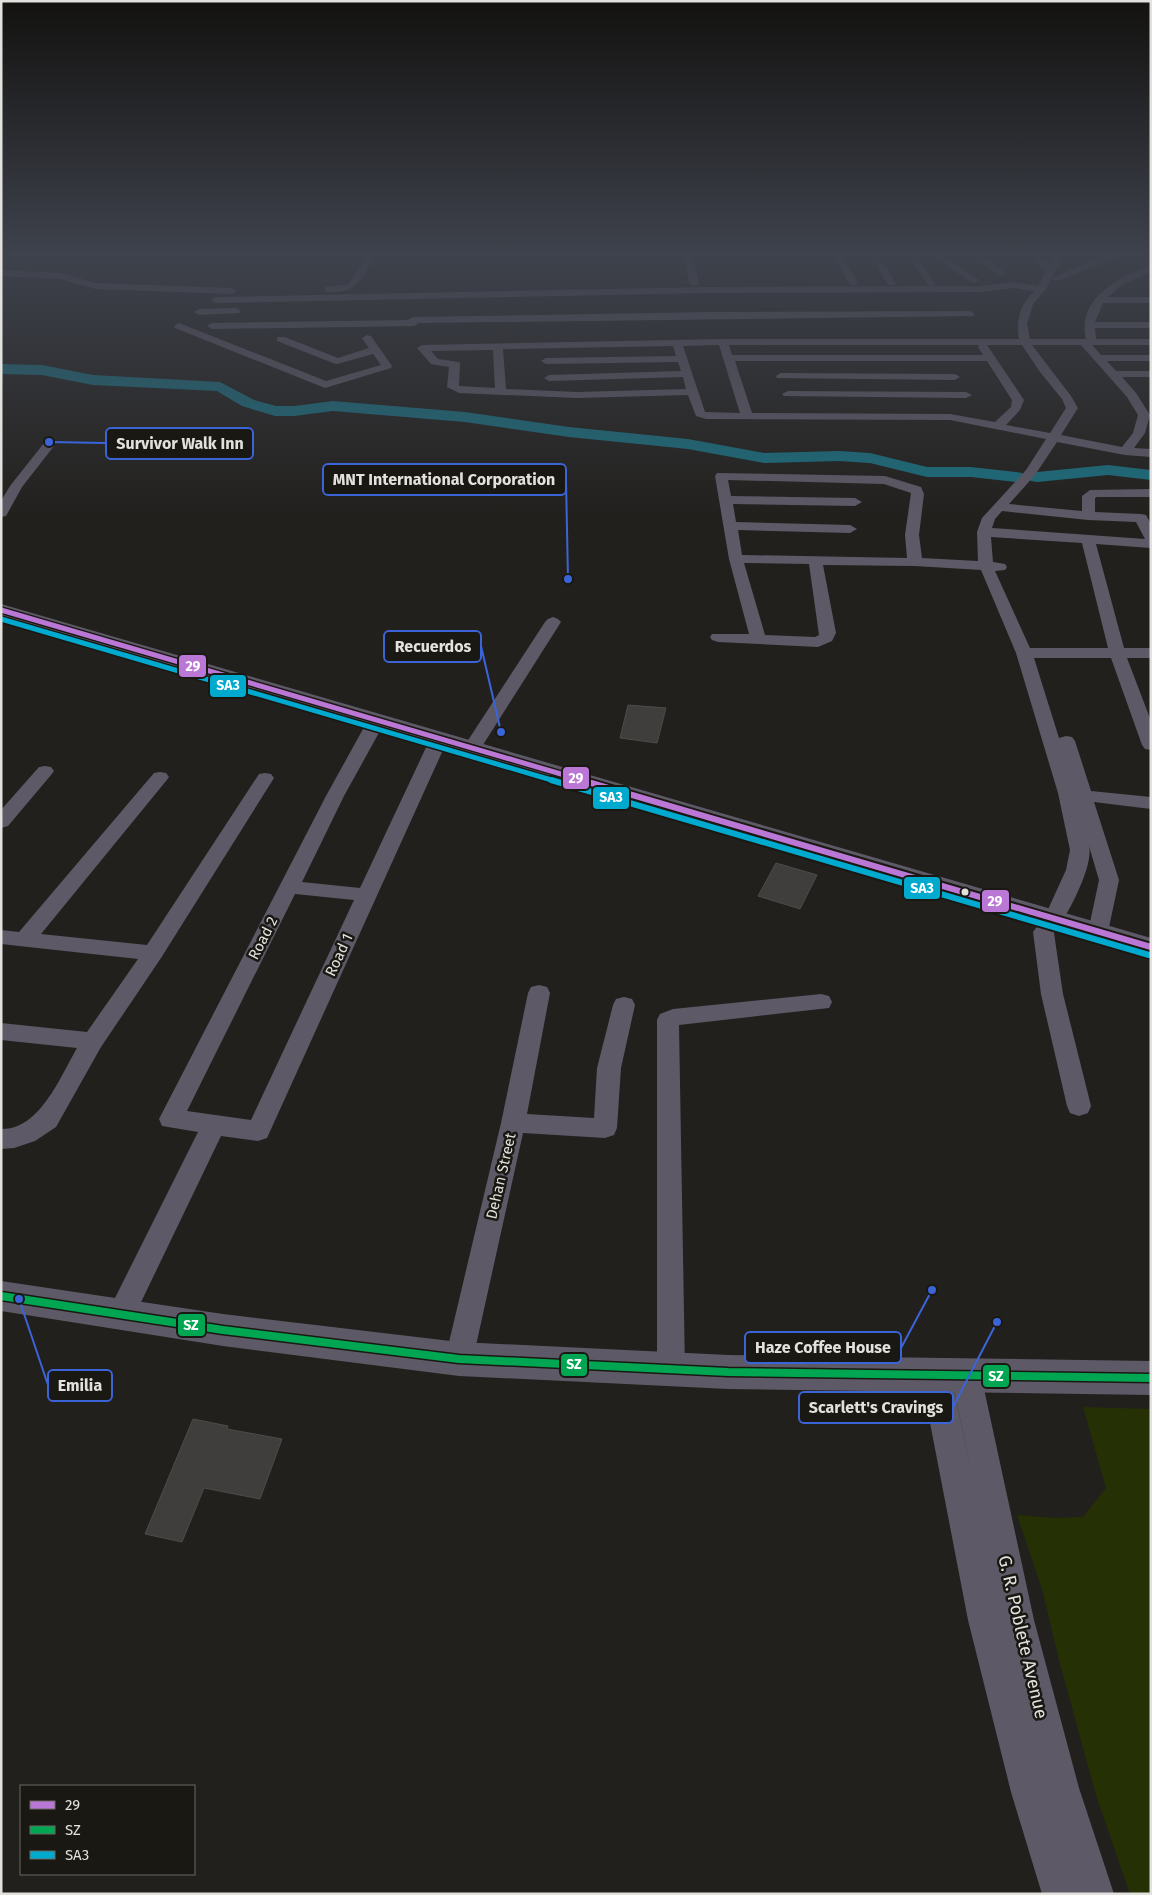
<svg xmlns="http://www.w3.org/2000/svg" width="1152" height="1895" font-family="'Fira Sans',sans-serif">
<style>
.green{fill:#253004}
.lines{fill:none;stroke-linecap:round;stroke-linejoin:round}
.river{fill:#1a6d7c;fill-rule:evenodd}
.building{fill:#3f3e3c;stroke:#4d4c4a}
.minor{fill:#5e5966;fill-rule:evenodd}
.major{fill:#5e5966;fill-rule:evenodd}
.bus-1-far1-casing{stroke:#1a1813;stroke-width:8}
.bus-1-casing{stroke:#1a1813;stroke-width:10}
.bus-2-casing{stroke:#1a1813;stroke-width:11}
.bus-3-far1-casing{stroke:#1a1813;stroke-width:8}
.bus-3-casing{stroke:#1a1813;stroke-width:10}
.bus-1-far1{stroke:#ba77d6;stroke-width:5}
.bus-1{stroke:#ba77d6;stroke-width:6}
.bus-2{stroke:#00a651;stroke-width:8}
.bus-3-far1{stroke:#00a9ce;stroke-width:5}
.bus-3{stroke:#00a9ce;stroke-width:6}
.bus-dot{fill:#e2e1dd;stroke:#1a1813;stroke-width:2}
.labels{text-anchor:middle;stroke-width:5;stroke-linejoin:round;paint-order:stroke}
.street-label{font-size:15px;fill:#e2e1dd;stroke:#1a1813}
.near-street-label{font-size:18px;fill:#e2e1dd;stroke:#1a1813}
.leader{fill:none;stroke:#3b64d9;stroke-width:2}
.callout-dot{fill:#3b64d9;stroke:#1a1813;stroke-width:2}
.callout{fill:#1a1813;stroke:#3b64d9;stroke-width:2}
.callout-label{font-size:16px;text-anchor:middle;font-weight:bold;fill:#e2e1dd}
.line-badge{stroke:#1a1813;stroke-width:2}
.badge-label{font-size:14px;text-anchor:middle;font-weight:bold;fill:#fff}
</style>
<rect width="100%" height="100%" fill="#22201d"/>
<!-- green -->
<path class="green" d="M1083,1407L1151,1409V1894H1130L1096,1795L1060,1664L1042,1589L1017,1515L1056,1518L1083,1517L1106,1488Z"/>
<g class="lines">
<!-- river -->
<g class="river">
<path d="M1,364L42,365L93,375L220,382L254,400L276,406H294L333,401L465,412L569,427L688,439L764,453L839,451L870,453L927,467H971L1016,472L1022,473L1025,477L1022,481L1016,482L971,477H927L870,463L839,461L764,463L688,449L569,437L465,422L333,411L294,416H275L242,406L217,391L93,385L42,375L1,374Z"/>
<path d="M1108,465L1151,470V480L1108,475L1037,482L1031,481L1028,477L1031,473L1037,472Z"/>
</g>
</g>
<!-- building -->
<g class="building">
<path d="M628,705L666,708L657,743L620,738Z"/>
<path d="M776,863L817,875L800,909L758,896Z"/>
<path d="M193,1419L228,1426L227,1429L282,1439L260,1499L204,1488L182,1542L145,1534Z"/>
</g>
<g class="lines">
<!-- minor -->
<g class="minor">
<path d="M368,254H376C362,277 357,297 325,291V287L348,284Z"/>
<path d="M684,254H692L699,283L697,285L694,286L689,283Z"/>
<path d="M833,254H841L858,283L856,285H850Z"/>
<path d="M869,254H877L896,283L894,285H888Z"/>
<path d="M907,254H915L935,284L931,286H981L1014,282L1038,286L1046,271L1027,254H1036L1050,265L1056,254H1064L1046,289L1033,304L1027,324L1030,339H1086C1076,300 1119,275 1151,266V272L1123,284L1108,297H1151V303H1103L1095,322H1151V328H1095L1096,339H1151V345H1092L1101,355H1151V361H1107L1116,371H1151V377H1122L1136,393L1150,415L1145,433L1134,448L1151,449V457L1125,455L1057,442L1035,475L1009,504L1082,511V496L1090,490L1151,489V497H1097L1095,498V512L1141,514L1146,515L1151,524V548L1096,544L1124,648H1151V658H1127L1151,721V750L1145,749L1142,745L1111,658H1034L1059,738L1066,736L1072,737L1075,741L1091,791L1151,797V809L1094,802L1119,880L1108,932L1105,937L1098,939L1091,937L1088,932L1099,880L1089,846C1094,866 1067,917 1054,933L1063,994L1091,1106L1088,1113L1079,1116L1070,1113L1067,1106L1041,994L1033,932L1045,916L1066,870L1070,850L1058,793L1016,653L981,570L915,566L823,565L836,633L832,641L818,647L718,642L712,640L710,637L712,634H749L729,559L715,476L717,473L885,476L921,487L924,494L919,535L922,558L978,561L977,532L982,518L1026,470L1046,439L950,420L706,419L696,416L688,395L577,398L459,393L447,387L449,367L431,364L417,348L422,345L723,339H1019C1016,318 1020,306 1034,291L1014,288L981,292L708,293L216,303L211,300L216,297L708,287L929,286ZM719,345L740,413L705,412L683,346ZM729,345H979L978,347L983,355H732ZM987,345H1022L1040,372L1062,399L1066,408L1050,433L1006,425L1020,410L1024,400ZM1032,345H1081L1127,397L1138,415L1133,433L1122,447L1061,435L1078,408L1071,396ZM673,346L676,356L546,358L541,361L546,364L678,362L681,371L549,375L544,378L549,381L683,377L686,389L577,392L506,389L503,349ZM493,350L495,388L459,386L460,364L459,362L438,359L431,351ZM735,361H987L1012,400L1011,407L995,422L950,414L752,413ZM728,480L884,484L911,493L905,535L907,558L742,555L738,530L850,533L857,529L850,525L736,522L733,504L855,506L862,502L855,498L731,496ZM1002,511L1088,520L1136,522L1145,539L992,528L995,519ZM991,537L1082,543L1108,648H1030L995,571L1005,570L1007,567L1005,564L993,562ZM744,563L809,564L819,635L815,637L765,635Z"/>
<path d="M931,254H941L979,280L974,283L971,282Z"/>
<path d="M969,254H979L1006,273L1002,276L999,275Z"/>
<path d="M1113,254H1126L1060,280H1054L1052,278L1092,260Z"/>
<path d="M1,270L61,273L96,283L232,288L237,291L232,294L96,289L60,279L1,276Z"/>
<path d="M236,308L241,311L239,313L199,315L194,312L199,309Z"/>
<path d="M970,311L975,314L973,316L419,323L414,326L212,329L207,326L212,323L408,320L413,317L713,312Z"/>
<path d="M179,323L326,381L381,365L373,354L337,364L333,363L277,341V337H285L338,358L369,348L362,338L367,335L371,336L392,366L391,368L325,388L175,328L174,326Z"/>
<path d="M781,373L955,374L960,377L955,380L777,378L776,376Z"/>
<path d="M788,391L966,392L972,395L966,398L784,396L782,394Z"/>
<path d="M48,442L54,446L22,487L6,516L1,517V501L10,486L44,443Z"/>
<path d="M553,617L558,619L561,622L481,748L478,752L472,753L466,752L463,748L545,622L548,619Z"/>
<path d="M377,715L383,716L386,720L344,796L302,882L360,888L430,739L433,735L439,734L445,735L448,739L267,1138L258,1141L221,1136L131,1323L121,1327L111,1323L107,1314L198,1132L162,1126L159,1119L326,796L368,720L371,716ZM295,894L354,900L251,1120L187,1111Z"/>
<path d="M45,766L51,767L54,771L51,775L8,826L1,828V810L39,767Z"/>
<path d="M160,772L166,773L169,777L166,781L41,934L147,945L259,774L265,773L271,774L274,778L161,958L101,1047L56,1127L35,1141L14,1148L1,1149V1129C40,1130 60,1077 77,1048L1,1040V1023L87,1032L138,959L1,944V930L19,932L154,773Z"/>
<path d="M539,985L547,987L550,993L527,1114L594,1118L597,1068L613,1005L616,999L624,997L632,999L635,1005L621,1068L617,1128L614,1135L605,1138L523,1133L473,1359L469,1369L459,1373L449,1369L445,1359L501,1123L528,993L531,987Z"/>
<path d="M821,994L829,996L832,1002L829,1008L679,1025L685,1370L681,1380L671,1384L661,1380L657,1370V1020L660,1014L673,1009Z"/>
<path d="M966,1361L976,1365L981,1375L1034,1620L1079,1788L1114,1894H1042L1011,1792L968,1620L921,1376L926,1366L936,1362L946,1366L951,1376L973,1481L951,1375L956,1365Z"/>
</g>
<!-- major -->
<g class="major">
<path d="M1,604L1151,938V956L1,616Z"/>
<path d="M1,1281L223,1314L459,1342L728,1355L1151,1361V1395L728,1389L459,1376L223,1346L1,1311Z"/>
</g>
<defs>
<path id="bus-1-far1" d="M1,610L585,781"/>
<path id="bus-1" d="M581,780L1151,947"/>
<path id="bus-2" d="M1,1296L223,1330L459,1359L728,1372L1151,1378"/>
<path id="bus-3-far1" d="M1,619L555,781"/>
<path id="bus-3" d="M551,780L1149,955"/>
</defs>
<!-- bus-1-far1 casing -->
<use href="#bus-1-far1" class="bus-1-far1-casing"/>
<!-- bus-1 casing -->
<use href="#bus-1" class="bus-1-casing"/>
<!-- bus-2 casing -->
<use href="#bus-2" class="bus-2-casing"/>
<!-- bus-3-far1 casing -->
<use href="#bus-3-far1" class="bus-3-far1-casing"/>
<!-- bus-3 casing -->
<use href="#bus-3" class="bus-3-casing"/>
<!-- bus-1-far1 -->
<use href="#bus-1-far1" class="bus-1-far1"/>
<!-- bus-1 -->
<use href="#bus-1" class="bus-1"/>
<!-- bus-2 -->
<use href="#bus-2" class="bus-2"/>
<!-- bus-3-far1 -->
<use href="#bus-3-far1" class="bus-3-far1"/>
<!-- bus-3 -->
<use href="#bus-3" class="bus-3"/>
</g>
<!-- sky -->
<linearGradient id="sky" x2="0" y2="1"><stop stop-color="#131210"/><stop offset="0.49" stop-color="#3e424c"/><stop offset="1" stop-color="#3e424c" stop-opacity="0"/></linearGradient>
<rect width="1152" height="519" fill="url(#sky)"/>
<!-- markers -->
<circle class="bus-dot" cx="965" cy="892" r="4.5"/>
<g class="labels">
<!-- street labels -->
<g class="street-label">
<text transform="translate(263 938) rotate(-63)" y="5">Road 2</text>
<text transform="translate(339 955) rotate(-65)" y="5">Road 1</text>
<text transform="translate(501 1176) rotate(-77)" y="5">Dehan Street</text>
</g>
<!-- near-street labels -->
<g class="near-street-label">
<text transform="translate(1023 1637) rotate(77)" y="6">G. R. Poblete Avenue</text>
</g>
</g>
<!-- callouts -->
<path class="leader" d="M49 442L106 443M568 579L566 480M501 732L481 646M932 1290L901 1348M19 1299L48 1385M997 1322L953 1407"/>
<g class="callout-dot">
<circle cx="49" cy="442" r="5"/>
<circle cx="568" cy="579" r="5"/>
<circle cx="501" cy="732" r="5"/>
<circle cx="932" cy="1290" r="5"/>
<circle cx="19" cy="1299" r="5"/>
<circle cx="997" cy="1322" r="5"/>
</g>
<g class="callout">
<rect x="106" y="428" width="147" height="31" rx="5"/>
<rect x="323" y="464" width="243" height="31" rx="5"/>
<rect x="384" y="631" width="97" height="31" rx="5"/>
<rect x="745" y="1332" width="156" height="31" rx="5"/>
<rect x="48" y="1370" width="64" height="31" rx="5"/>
<rect x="799" y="1392" width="154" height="31" rx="5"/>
</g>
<g class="callout-label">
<text x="180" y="449">Survivor Walk Inn</text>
<text x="444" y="485">MNT International Corporation</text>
<text x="433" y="652">Recuerdos</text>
<text x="823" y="1353">Haze Coffee House</text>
<text x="80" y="1391">Emilia</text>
<text x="876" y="1413">Scarlett's Cravings</text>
</g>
<g class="line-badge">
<rect x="178" y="654" width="29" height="24" rx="5" fill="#ba77d6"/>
<rect x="209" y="674" width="38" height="24" rx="5" fill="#00a9ce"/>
<rect x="562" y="766" width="28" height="24" rx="5" fill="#ba77d6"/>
<rect x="592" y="786" width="38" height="24" rx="5" fill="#00a9ce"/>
<rect x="903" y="876" width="38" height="24" rx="5" fill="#00a9ce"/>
<rect x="981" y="889" width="29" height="24" rx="5" fill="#ba77d6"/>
<rect x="177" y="1313" width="29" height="24" rx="5" fill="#00a651"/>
<rect x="560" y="1353" width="28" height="24" rx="5" fill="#00a651"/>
<rect x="982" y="1364" width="28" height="24" rx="5" fill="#00a651"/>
</g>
<g class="badge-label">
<text x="193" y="671">29</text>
<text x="228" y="690">SA3</text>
<text x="576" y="783">29</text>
<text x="611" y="802">SA3</text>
<text x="922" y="893">SA3</text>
<text x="995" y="906">29</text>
<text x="191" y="1330">SZ</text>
<text x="574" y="1369">SZ</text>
<text x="996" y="1381">SZ</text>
</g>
<!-- border -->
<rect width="1152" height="1895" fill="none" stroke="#e2e1dd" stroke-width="5"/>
<!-- legend -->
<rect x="20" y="1785" width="175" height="90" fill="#1a1813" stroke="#6a6864"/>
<rect x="30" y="1801" width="25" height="8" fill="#ba77d6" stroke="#6a6864"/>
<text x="65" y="1810" font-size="15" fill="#e2e1dd">29</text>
<rect x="30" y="1826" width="25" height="8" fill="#00a651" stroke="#6a6864"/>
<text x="65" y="1835" font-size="15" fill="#e2e1dd">SZ</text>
<rect x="30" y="1851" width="25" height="8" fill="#00a9ce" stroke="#6a6864"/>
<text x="65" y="1860" font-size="15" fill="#e2e1dd">SA3</text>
</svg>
